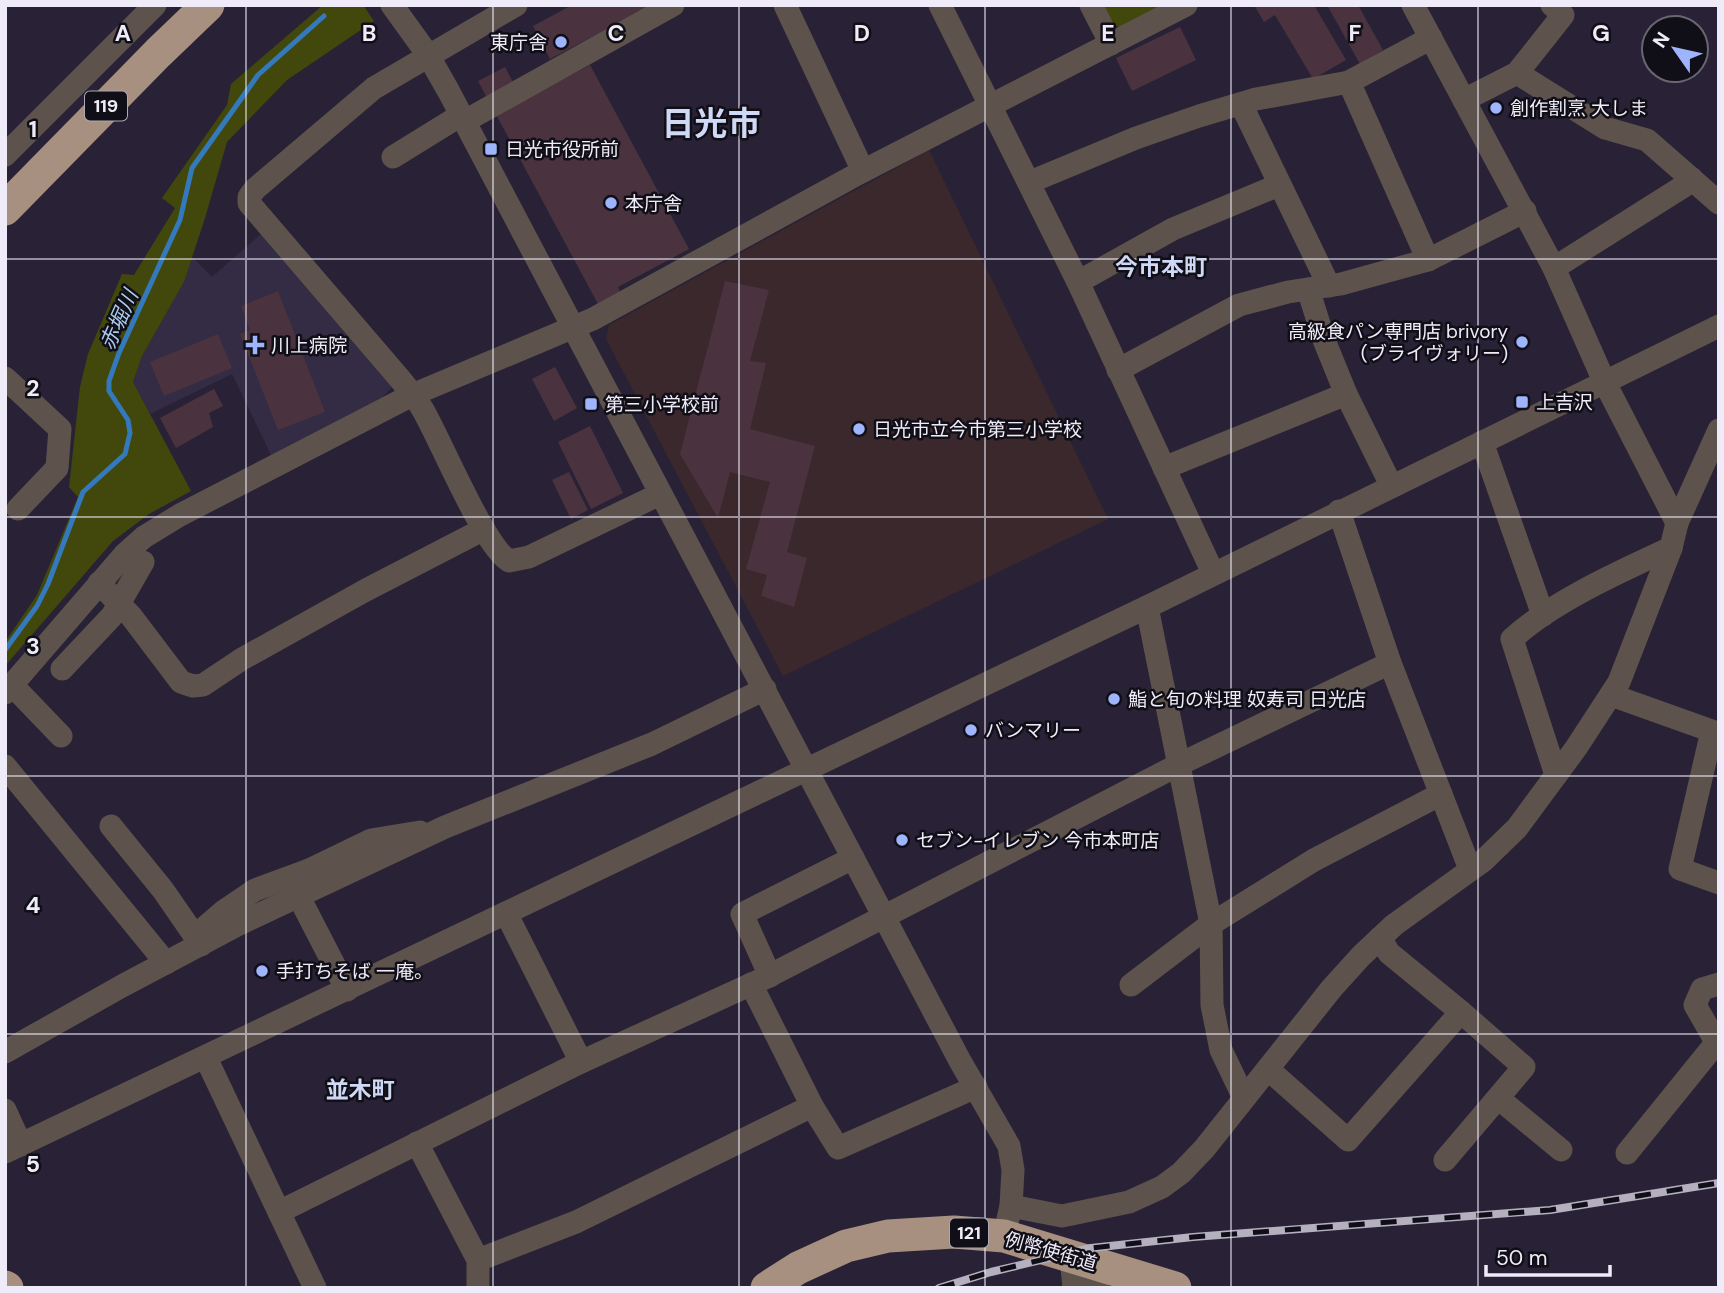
<svg xmlns="http://www.w3.org/2000/svg" width="1724" height="1293" font-family="'DM Sans','Noto Sans JP',sans-serif">
<style>
.built{fill:#342b44}
.education{fill:#3b282c}
.green{fill:#42480b}
.lines{fill:none;stroke-linecap:round;stroke-linejoin:round}
.stream{stroke:#3579bd;stroke-width:5}
.building{fill:#4a333e}
.minor{stroke:#5d534c;stroke-width:23}
.highway{stroke:#a7907f;stroke-width:33}
.rail-casing{stroke:#b4b0bf;stroke-width:8}
.rail{stroke:#100e16;stroke-width:5;stroke-dasharray:16;stroke-linecap:butt}
.grid{fill:none;stroke:#efebf9;stroke-width:2;stroke-opacity:0.55}
.poi-dot{fill:#9eb4fd;stroke:#100e16;stroke-width:2.5}
.labels{text-anchor:middle;stroke-width:5;stroke-linejoin:round;paint-order:stroke}
.shield{fill:#100e16;stroke:#aca9b5;stroke-width:2}
.shield-label{font-size:18px;font-weight:bold;fill:#efebf9}
.poi-label{font-size:19px;fill:#efebf9;stroke:#100e16;text-anchor:start}
.street-label{font-size:19px;fill:#efebf9;stroke:#100e16}
.water-label{font-size:21px;font-style:italic;fill:#aacbef;stroke:#100e16}
.quarter-label{font-size:23px;font-weight:bold;fill:#cfd8f5;stroke:#100e16}
.town-label{font-size:33px;font-weight:bold;fill:#cfd8f5;stroke:#100e16}
.grid-label{font-size:23px;text-anchor:middle;font-weight:bold;fill:#efebf9;stroke:#100e16;stroke-width:5;stroke-linejoin:round;paint-order:stroke}
</style>
<rect width="100%" height="100%" fill="#292236"/>
<!-- built -->
<path class="built" d="M262,233L392,379V387L382,398L271,455L232,374L150,414L133,382L142,356L184,282L191,256L212,277Z"/>
<!-- education -->
<path class="education" d="M929,150L1108,519L783,676L606,339L609,325Z"/>
<!-- green -->
<g class="green">
<path d="M323,5H363L374,21L287,80L227,142L205,218L184,282L142,356L133,382L191,491L149,514L113,541L5,666V642L37,595L78,497L69,487L80,387L88,354L122,274L134,275L175,208L162,198L227,105L231,84Z"/>
<path d="M1099,5H1161L1119,27L1107,21Z"/>
</g>
<g class="lines">
<!-- stream -->
<path class="stream" d="M5,650L37,606L48,584L83,492L125,454L130,433L128,420L109,391V381L119,353L180,220L192,168L258,75L324,16"/>
</g>
<!-- building -->
<g class="building">
<path d="M572,5H652L550,59L533,26Z"/>
<path d="M1254,5H1314L1346,60L1313,79L1275,15L1264,22Z"/>
<path d="M1327,5H1358L1383,50L1360,64Z"/>
<path d="M1180,27L1196,60L1132,91L1116,58Z"/>
<path d="M590,65L689,249L618,287L620,292L598,304L478,81L505,67L523,101Z"/>
<path d="M725,281L769,290L750,361L766,363L750,429L815,446L787,552L807,558L794,607L761,596L767,575L746,569L770,482L730,472L718,518L680,454Z"/>
<path d="M278,291L325,412L278,430L240,334L250,330L241,306Z"/>
<path d="M218,334L232,368L164,396L150,362Z"/>
<path d="M555,367L577,408L554,421L532,379Z"/>
<path d="M214,389L223,406L209,413L213,427L176,448L160,418Z"/>
<path d="M590,426L623,493L591,509L558,442Z"/>
<path d="M569,472L588,510L571,519L552,480Z"/>
</g>
<g class="lines">
<!-- minor -->
<g class="minor">
<path d="M392,5L428,55L449,92L960,1061L1009,1146L1013,1170L1011,1206L1004,1236"/>
<path d="M516,5L374,88L255,189L249,197V203L400,379C408,389 417,399 423,410C441,441 484,546 509,561L529,557L660,494"/>
<path d="M785,5L863,171"/>
<path d="M940,5L1078,282L1213,573"/>
<path d="M1091,5L1111,44"/>
<path d="M1413,5L1554,268L1604,381L1677,523"/>
<path d="M1517,73L1605,128L1647,140L1719,203"/>
<path d="M1349,82L1428,260"/>
<path d="M1464,100L1517,73L1563,15L1552,5"/>
<path d="M1241,104L1329,286"/>
<path d="M465,121L673,5"/>
<path d="M5,155L155,5"/>
<path d="M393,157L461,115"/>
<path d="M1030,182L1136,138L1199,116L1256,99L1349,82L1431,38"/>
<path d="M1554,268L1684,186L1691,178"/>
<path d="M1078,282L1173,229L1279,185"/>
<path d="M1308,289L1324,340L1346,394L1391,485"/>
<path d="M1118,370L1239,305L1288,292L1341,284L1428,260L1525,211"/>
<path d="M5,378L60,429L57,468L18,509"/>
<path d="M1482,442L1543,615"/>
<path d="M1164,468L1346,394"/>
<path d="M1339,511L1390,663L1470,869"/>
<path d="M99,583L131,616L181,682L193,686L203,685L242,659L366,590L484,529"/>
<path d="M1147,607L1211,924L1212,1005L1221,1050L1244,1098"/>
<path d="M62,669L112,616L143,562"/>
<path d="M12,685L61,736"/>
<path d="M5,693L125,554L144,537L180,515L412,395L593,319L863,171L1186,5"/>
<path d="M1611,695L1712,731L1680,869L1719,883"/>
<path d="M5,766L166,963"/>
<path d="M1556,775L1512,639C1552,602 1621,571 1671,548"/>
<path d="M111,826L163,890L201,945"/>
<path d="M299,897L347,990"/>
<path d="M506,913L581,1062"/>
<path d="M195,936L224,911L255,890L309,870L371,840L420,832"/>
<path d="M770,976L742,914L853,858"/>
<path d="M751,984L812,1106L838,1148L976,1087"/>
<path d="M1719,984L1702,989L1695,1005L1719,1047"/>
<path d="M1131,985L1211,924L1314,860L1441,794"/>
<path d="M5,1052L122,986L237,925L445,827L652,744L765,689"/>
<path d="M206,1058L315,1288"/>
<path d="M1268,1069L1348,1140L1461,1012L1389,953L1380,938"/>
<path d="M1498,1098L1561,1150"/>
<path d="M5,1110L21,1145"/>
<path d="M417,1143L478,1260V1288"/>
<path d="M5,1152L1147,607L1719,326"/>
<path d="M1627,1153L1716,1043"/>
<path d="M1445,1160L1524,1067L1461,1012"/>
<path d="M1011,1206L1062,1216L1129,1202L1162,1187L1181,1173L1204,1149L1332,988L1361,956L1394,925L1483,861L1517,828L1576,748L1619,682L1671,548L1677,523L1719,430"/>
<path d="M279,1212L581,1062L765,978L1180,764L1390,663"/>
<path d="M1071,1257L1074,1288"/>
<path d="M478,1260L576,1222L812,1106"/>
<path d="M1074,1282L1098,1288"/>
</g>
<!-- highway -->
<g class="highway">
<path d="M5,209L158,53L208,5"/>
<path d="M5,1287L7,1288"/>
<path d="M767,1288L798,1268L846,1246L888,1236L954,1232L1004,1236L1175,1288"/>
</g>
<defs>
<path id="rail" d="M939,1288L991,1272L1091,1248L1193,1237L1550,1210L1719,1183"/>
</defs>
<!-- rail casing -->
<use href="#rail" class="rail-casing"/>
<!-- rail -->
<use href="#rail" class="rail"/>
</g>
<!-- grid -->
<path class="grid" d="M246,5V1288M493,5V1288M739,5V1288M985,5V1288M1231,5V1288M1478,5V1288M5,259H1719M5,517H1719M5,776H1719M5,1034H1719"/>
<!-- markers -->
<g class="poi-dot">
<circle cx="561" cy="42" r="7"/>
<circle cx="1496" cy="108" r="7"/>
<rect x="484" y="142" width="14" height="14" rx="3.5"/>
<circle cx="611" cy="203" r="7"/>
<circle cx="1522" cy="342" r="7"/>
<path d="M251.5 334.5h7v7h7v7h-7v7h-7v-7h-7v-7h7z"/>
<rect x="1515" y="395" width="14" height="14" rx="3.5"/>
<rect x="584" y="397" width="14" height="14" rx="3.5"/>
<circle cx="859" cy="429" r="7"/>
<circle cx="1114" cy="699" r="7"/>
<circle cx="971" cy="730" r="7"/>
<circle cx="902" cy="840" r="7"/>
<circle cx="262" cy="971" r="7"/>
</g>
<g class="labels">
<!-- shield labels -->
<g class="shield">
<rect x="85" y="91.5" width="42" height="29" rx="5"/>
<rect x="950" y="1218.5" width="38" height="29" rx="5"/>
</g>
<g class="shield-label">
<text x="106" y="112">119</text>
<text x="969" y="1239">121</text>
</g>
<!-- poi labels -->
<g class="poi-label">
<text x="547" y="49" text-anchor="end">東庁舎</text>
<text x="1510" y="115">創作割烹 大しま</text>
<text x="505" y="156">日光市役所前</text>
<text x="625" y="210">本庁舎</text>
<text x="1508" y="338" text-anchor="end">高級食パン専門店 brivory<tspan x="1508" dy="22">(ブライヴォリー)</tspan></text>
<text x="271" y="352">川上病院</text>
<text x="1536" y="409">上吉沢</text>
<text x="605" y="411">第三小学校前</text>
<text x="873" y="436">日光市立今市第三小学校</text>
<text x="1128" y="706">鮨と旬の料理 奴寿司 日光店</text>
<text x="985" y="737">バンマリー</text>
<text x="916" y="847">セブン-イレブン 今市本町店</text>
<text x="276" y="978">手打ちそば 一庵。</text>
</g>
<!-- street labels -->
<g class="street-label">
<text transform="translate(1051 1251) rotate(16)" y="7">例幣使街道</text>
</g>
<!-- water labels -->
<g class="water-label">
<text transform="translate(119 320) rotate(-66)" y="7">赤堀川</text>
</g>
<!-- quarter labels -->
<g class="quarter-label">
<text x="1161" y="275">今市本町</text>
<text x="360" y="1098">並木町</text>
</g>
<!-- town labels -->
<g class="town-label">
<text x="711" y="135">日光市</text>
</g>
</g>
<g class="grid-label">
<text x="123" y="41">A</text>
<text x="369" y="41">B</text>
<text x="616" y="41">C</text>
<text x="862" y="41">D</text>
<text x="1108" y="41">E</text>
<text x="1355" y="41">F</text>
<text x="1601" y="41">G</text>
<text x="33" y="137">1</text>
<text x="33" y="396">2</text>
<text x="33" y="654">3</text>
<text x="33" y="913">4</text>
<text x="33" y="1172">5</text>
</g>
<!-- border -->
<rect width="1724" height="1293" fill="none" stroke="#efebf9" stroke-width="14"/>
<!-- north arrow -->
<g transform="translate(1675 49) rotate(304)"><circle r="33" fill="#100e16" stroke="#696671" stroke-width="2"/>
<path d="M0-5L12 26L0 18L-12 26Z" fill="#9eb4fd"/>
<text y="-10" font-size="19" font-weight="bold" text-anchor="middle" fill="#efebf9">N</text>
</g>
<!-- scale -->
<path d="M1486 1265v10h124v-10" fill="none" stroke="#efebf9" stroke-width="3.5"/>
<text x="1496" y="1265" font-size="21" fill="#efebf9" stroke="#100e16" stroke-width="5" paint-order="stroke">50 m</text>
</svg>
